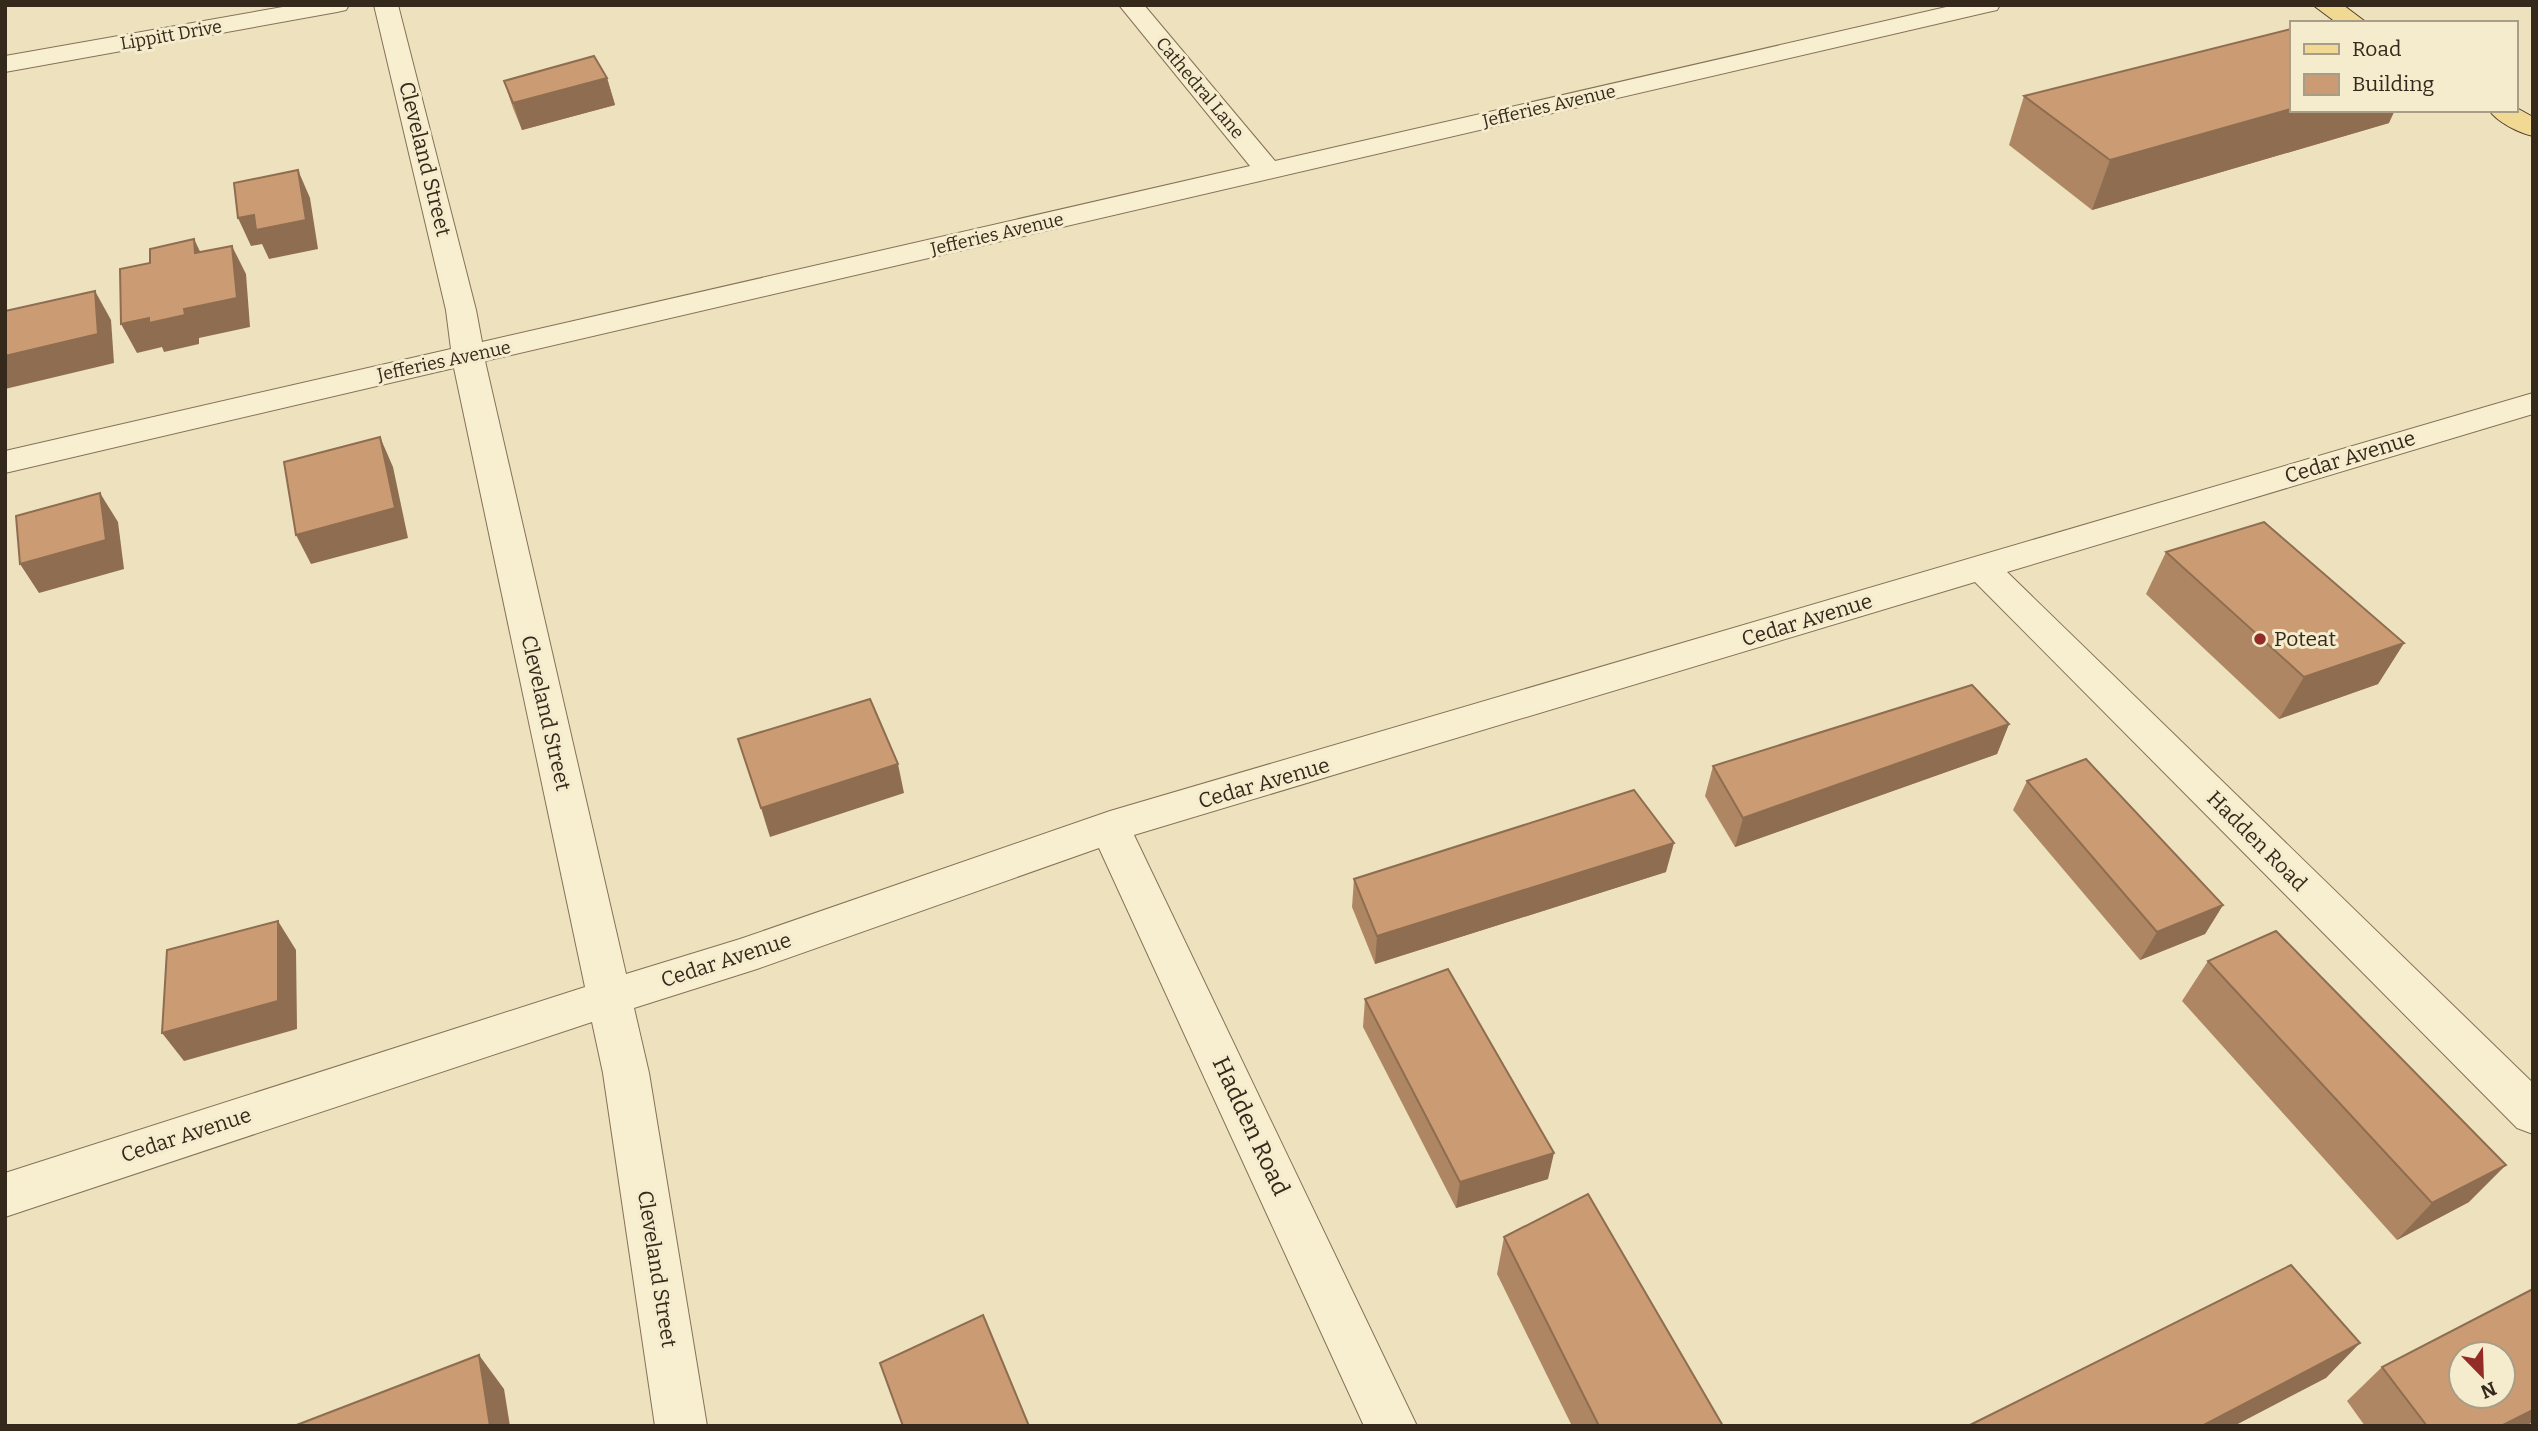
<svg xmlns="http://www.w3.org/2000/svg" width="2538" height="1431" font-family="Bitter,serif">
<style>
.lines{fill:none;stroke-linecap:round;stroke-linejoin:round}
.minor-casing{stroke:#857257;stroke-width:2}
.tertiary-casing{stroke:#857257;stroke-width:2}
.primary-casing{stroke:#52402b;stroke-width:2}
.minor{fill:#f8eed0;fill-rule:evenodd}
.tertiary{fill:#f8eed0;fill-rule:evenodd}
.primary{fill:#f1d994;fill-rule:evenodd}
.wall{fill:#af8663}
.shaded-wall{fill:#8e6d50}
.building{fill:#cb9c73;stroke:#8e6d50;stroke-width:2;fill-rule:evenodd}
.poi-dot{fill:#932c27;stroke:#f5ebcd;stroke-width:2.5}
.labels{text-anchor:middle;stroke-width:6;stroke-linejoin:round;paint-order:stroke}
.far-street-label{font-size:18px;fill:#34291b;stroke:#f5ebcd}
.street-label{font-size:21px;fill:#34291b;stroke:#f5ebcd}
.poi-label{font-size:21px;fill:#34291b;stroke:#f5ebcd;text-anchor:start}
.near-street-label{font-size:24px;fill:#34291b;stroke:#f5ebcd}
</style>
<rect width="100%" height="100%" fill="#ede1be"/>
<g class="lines">
<defs>
<path id="minor" d="M374,5H398L476,310L482,342L1250,166L1119,5H1144L1275,161L1955,5H2000L1997,10L1988,12L485,361L626,974L740,939L1110,811L2533,393V414L2007,572L2533,1083V1134L2517,1128L1975,582L1134,835L1417,1426H1364L1099,848L757,969L634,1008L649,1073L707,1426H655L603,1073L592,1022L5,1217V1173L585,987L454,368L5,473V451L451,349L446,310Z"/>
<path id="tertiary" d="M294,5H349L346,10L337,12L5,72V56Z"/>
<g id="primary">
<path d="M2313,5H2343L2367,23H2337Z"/>
<path d="M2515,107L2533,117V136C2519,133 2497,122 2489,110H2515Z"/>
</g>
</defs>
<!-- minor casing -->
<use href="#minor" class="minor-casing"/>
<!-- tertiary casing -->
<use href="#tertiary" class="tertiary-casing"/>
<!-- primary casing -->
<use href="#primary" class="primary-casing"/>
<!-- minor -->
<use href="#minor" class="minor"/>
<!-- tertiary -->
<use href="#tertiary" class="tertiary"/>
<!-- primary -->
<use href="#primary" class="primary"/>
</g>
<!-- wall -->
<g class="wall">
<path d="M607,78L615,105L522,130L513,108L504,81Z"/>
<path d="M2024,96L2389,123L2092,210L2009,145Z"/>
<path d="M2166,552L2404,643L2378,684L2279,719L2146,594Z"/>
<path d="M2009,724L1997,754L1735,847L1705,796L1713,766Z"/>
<path d="M2027,781L2223,905L2205,934L2140,960L2013,810Z"/>
<path d="M1666,872L1375,964L1352,907L1354,879Z"/>
<path d="M2208,961L2469,1202L2397,1240L2182,1001Z"/>
<path d="M1365,999L1548,1179L1456,1208L1363,1027Z"/>
<path d="M1504,1237L1723,1426H1572L1497,1274Z"/>
<path d="M2533,1289V1422L2525,1426H2365L2347,1401L2382,1367Z"/>
</g>
<!-- shaded-wall -->
<g class="shaded-wall">
<path d="M607,78L615,105L522,130L513,103Z"/>
<path d="M2291,109V110H2395L2389,123L2092,210L2110,160Z"/>
<path d="M298,170L310,198L318,249L269,259L262,244L251,246L238,218L254,215Z"/>
<path d="M194,239L208,268L195,253Z"/>
<path d="M232,246L246,274L250,327L199,338V344L164,352L162,347L137,353L121,324L184,309Z"/>
<path d="M95,291L111,320L114,363L5,389V356Z"/>
<path d="M380,437L393,467L408,538L311,564L296,535Z"/>
<path d="M100,493L118,522L124,569L39,593L20,564Z"/>
<path d="M2404,643L2378,684L2279,719L2304,677Z"/>
<path d="M2009,724L1997,754L1735,847L1743,818Z"/>
<path d="M898,764L904,793L770,837L761,808Z"/>
<path d="M1674,843L1666,872L1375,964L1377,936Z"/>
<path d="M2223,905L2205,934L2140,960L2157,932Z"/>
<path d="M278,921L296,950L297,1029L184,1061L162,1033Z"/>
<path d="M1554,1153L1548,1179L1456,1208L1460,1182Z"/>
<path d="M2506,1165L2469,1202L2397,1240L2432,1203Z"/>
<path d="M2360,1343L2326,1378L2234,1426H2202Z"/>
<path d="M479,1355L504,1389L510,1426H490Z"/>
<path d="M2533,1410V1422L2525,1426H2501Z"/>
</g>
<!-- building -->
<g class="building">
<path d="M2291,29V109L2110,160L2024,96Z"/>
<path d="M594,56L607,78L513,103L504,81Z"/>
<path d="M298,170L306,220L256,230L254,215L238,218L234,183Z"/>
<path d="M194,239L195,253L232,246L237,298L184,309L185,315L149,323V318L121,324L120,269L150,263V249Z"/>
<path d="M95,291L98,334L5,356V311Z"/>
<path d="M380,437L395,508L296,535L284,462Z"/>
<path d="M100,493L106,540L20,564L16,516Z"/>
<path d="M2264,522L2404,643L2304,677L2166,552Z"/>
<path d="M1972,685L2009,724L1743,818L1713,766Z"/>
<path d="M870,699L898,764L761,808L738,739Z"/>
<path d="M2086,759L2223,905L2157,932L2027,781Z"/>
<path d="M1634,790L1674,843L1377,936L1354,879Z"/>
<path d="M278,921V1001L162,1033L167,950Z"/>
<path d="M2276,931L2506,1165L2432,1203L2208,961Z"/>
<path d="M1448,969L1554,1153L1460,1182L1365,999Z"/>
<path d="M1588,1194L1723,1426H1599L1504,1237Z"/>
<path d="M2291,1265L2360,1343L2202,1426H1968Z"/>
<path d="M2533,1289V1410L2501,1426H2427L2382,1367ZM2461,1354H2503V1396H2461Z"/>
<path d="M983,1315L1029,1426H903L880,1363Z"/>
<path d="M479,1355L490,1426H294Z"/>
</g>
<!-- markers -->
<circle class="poi-dot" cx="2260" cy="639" r="7"/>
<g class="labels">
<!-- far-street labels -->
<g class="far-street-label">
<text transform="translate(171 35) rotate(-10)" y="6">Lippitt Drive</text>
<text transform="translate(1200 88) rotate(50)" y="6">Cathedral Lane</text>
<text transform="translate(1549 106) rotate(-13)" y="6">Jefferies Avenue</text>
<text transform="translate(997 234) rotate(-13)" y="6">Jefferies Avenue</text>
<text transform="translate(444 361) rotate(-12)" y="6">Jefferies Avenue</text>
</g>
<!-- street labels -->
<g class="street-label">
<text transform="translate(425 159) rotate(76)" y="7">Cleveland Street</text>
<text transform="translate(2350 457) rotate(-17)" y="7">Cedar Avenue</text>
<text transform="translate(1807 620) rotate(-17)" y="7">Cedar Avenue</text>
<text transform="translate(546 713) rotate(77)" y="7">Cleveland Street</text>
<text transform="translate(1264 783) rotate(-16)" y="7">Cedar Avenue</text>
<text transform="translate(2257 841) rotate(45)" y="7">Hadden Road</text>
<text transform="translate(726 960) rotate(-18)" y="7">Cedar Avenue</text>
<text transform="translate(186 1135) rotate(-18)" y="7">Cedar Avenue</text>
<text transform="translate(657 1269) rotate(81)" y="7">Cleveland Street</text>
</g>
<!-- poi labels -->
<g class="poi-label">
<text x="2274" y="646">Poteat</text>
</g>
<!-- near-street labels -->
<g class="near-street-label">
<text transform="translate(1251 1126) rotate(65)" y="8">Hadden Road</text>
</g>
</g>
<!-- border -->
<rect width="2538" height="1431" fill="none" stroke="#34291b" stroke-width="14"/>
<!-- legend -->
<rect x="2290" y="21" width="228" height="91" fill="#f5ebcd" stroke="#a89d86" stroke-width="2"/>
<rect x="2304" y="44" width="35" height="10" fill="#f1d994" stroke="#a89d86" stroke-width="2"/>
<text x="2352" y="56" font-size="21" fill="#34291b">Road</text>
<rect x="2304" y="74" width="35" height="21" fill="#cb9c73" stroke="#a89d86" stroke-width="2"/>
<text x="2352" y="91" font-size="21" fill="#34291b">Building</text>
<!-- north arrow -->
<g transform="translate(2482 1375) rotate(157)"><circle r="33" fill="#f5ebcd" stroke="#a89d86" stroke-width="2"/>
<path d="M0-5L12 26L0 18L-12 26Z" fill="#932c27"/>
<text y="-10" font-size="19" font-weight="bold" text-anchor="middle" fill="#34291b">N</text>
</g>
</svg>
